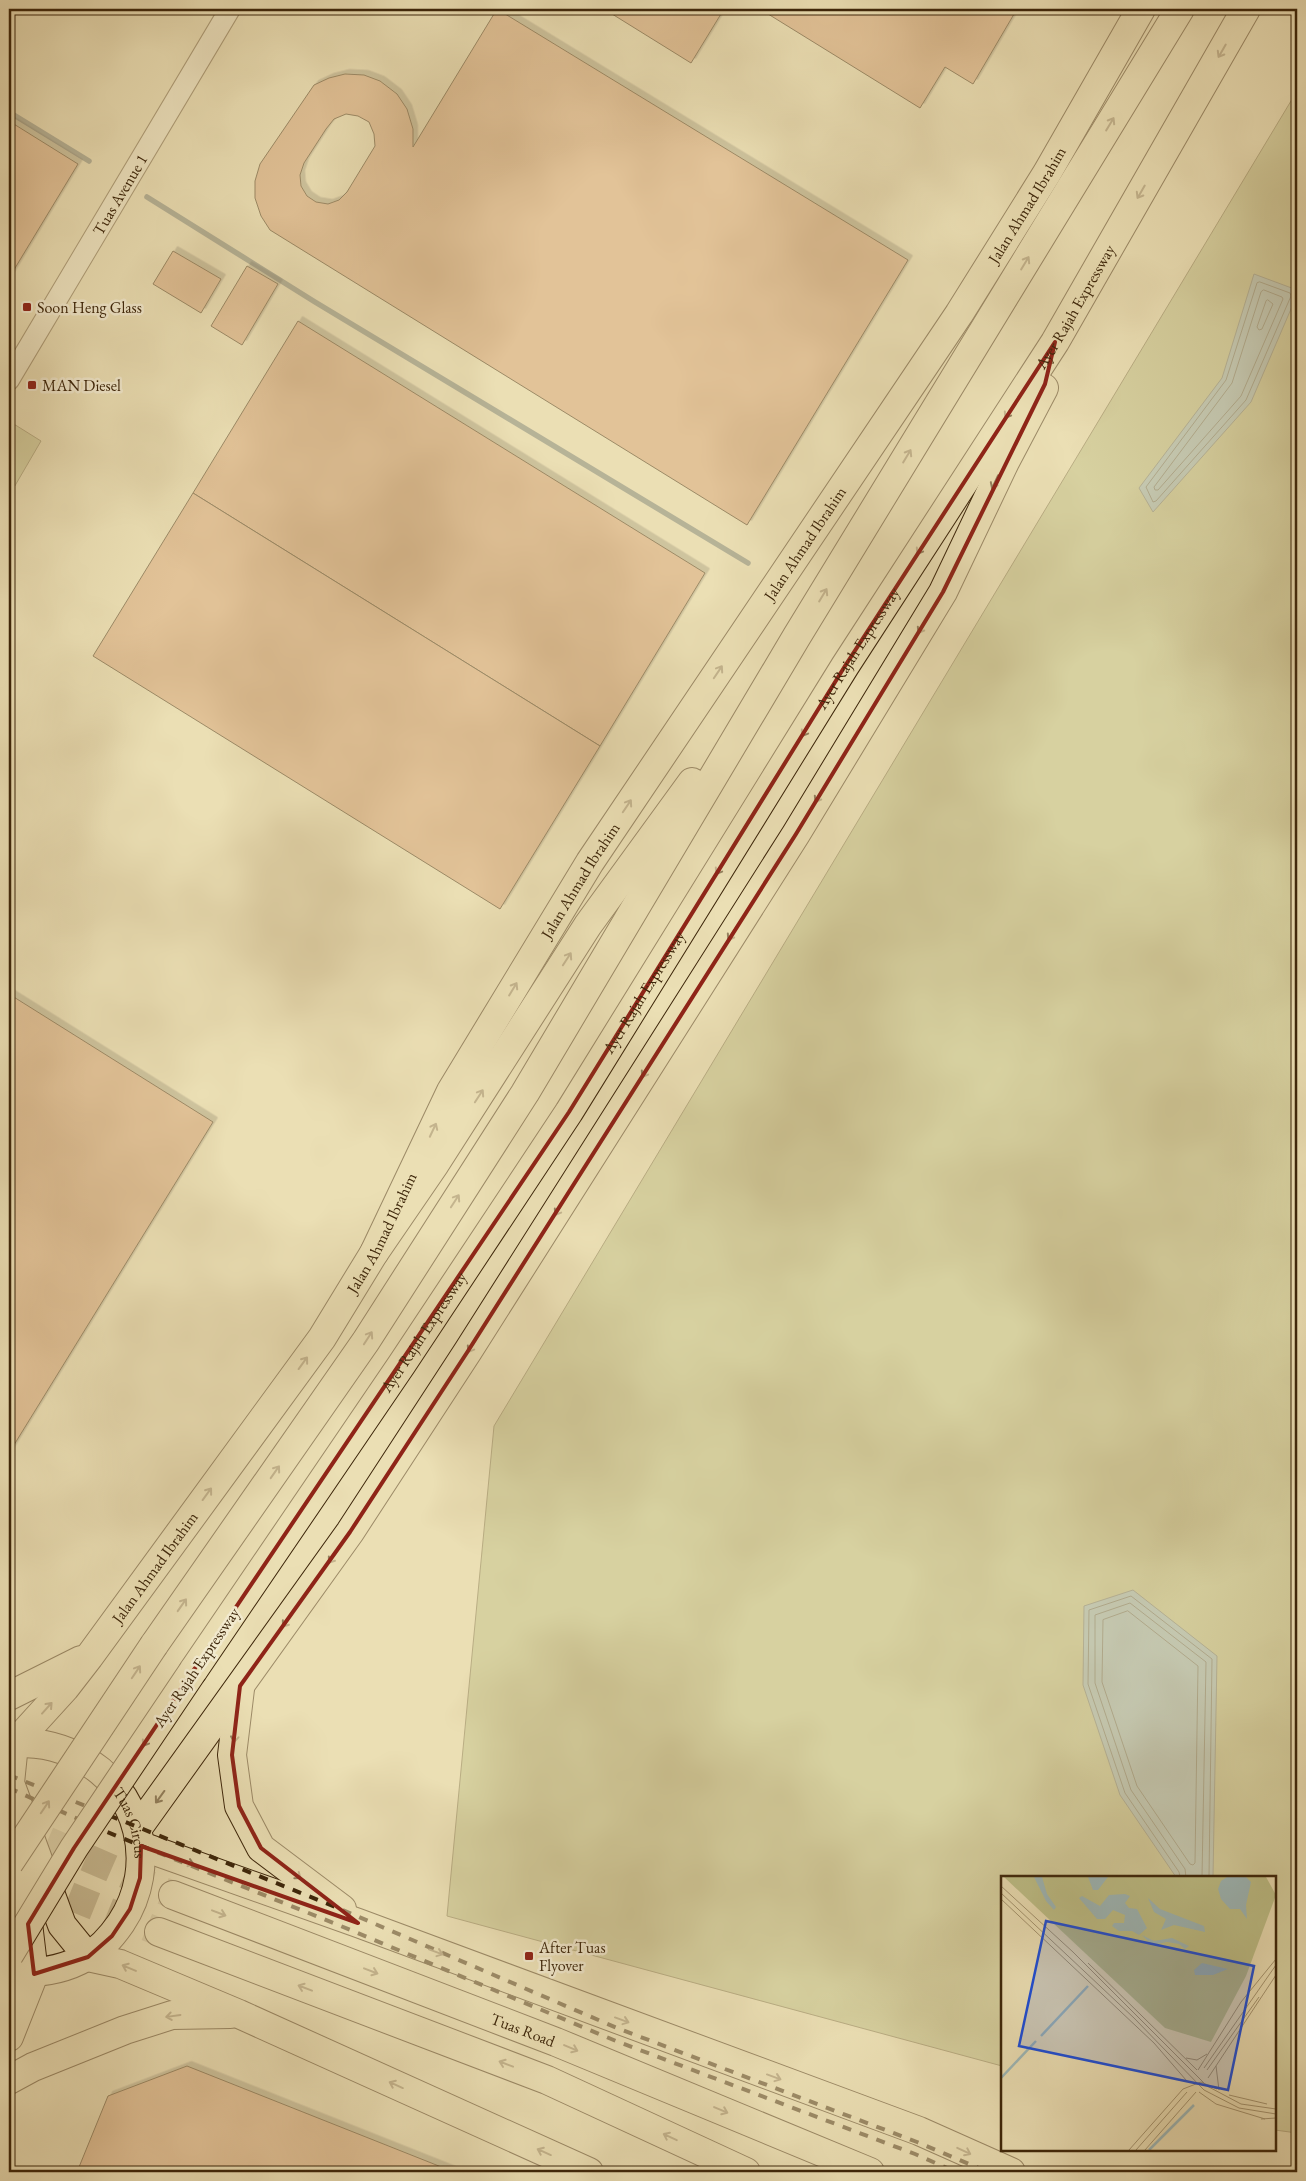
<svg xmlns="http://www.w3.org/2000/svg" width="1306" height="2181" font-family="'EB Garamond',serif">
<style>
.green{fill:#bec088;stroke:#7e7349}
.water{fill:#9eb9b9;stroke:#777e73}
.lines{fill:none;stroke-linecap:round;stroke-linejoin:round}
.shore{stroke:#6e7062;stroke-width:1}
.stream{stroke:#777e73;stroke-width:5.5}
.building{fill:#d7a275;stroke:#3d260a;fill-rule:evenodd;filter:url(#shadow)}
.primary-tunnel{stroke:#c8ba92;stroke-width:28;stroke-dasharray:28 14;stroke-linecap:butt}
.street-casing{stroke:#685434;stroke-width:22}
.primary-casing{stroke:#3d260a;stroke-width:30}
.highway-casing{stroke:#3d260a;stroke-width:30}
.street{stroke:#f2eace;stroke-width:20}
.primary{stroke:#ebdfb4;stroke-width:28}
.highway{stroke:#ebdfb4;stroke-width:28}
.rail{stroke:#3d260a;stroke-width:4;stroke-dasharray:9 9;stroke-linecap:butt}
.highway-bridge-casing{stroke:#3d260a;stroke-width:30;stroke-linecap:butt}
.highway-bridge{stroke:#ebdfb4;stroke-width:28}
.oneway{stroke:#94825f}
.marked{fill:none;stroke:#8f2418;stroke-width:4;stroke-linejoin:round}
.poi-dot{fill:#8f2418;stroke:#f2eace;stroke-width:2}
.labels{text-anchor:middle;stroke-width:5;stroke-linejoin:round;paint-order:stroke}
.street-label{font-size:16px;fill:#3d260a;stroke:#f2eace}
.poi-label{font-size:16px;fill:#3d260a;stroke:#f2eace;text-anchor:start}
.inset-river{fill:none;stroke:#9eb9b9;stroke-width:2.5}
.inset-road{fill:none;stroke:#a59570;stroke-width:1}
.view{fill:#1d4ed8;fill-opacity:0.15;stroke:#1d4ed8;stroke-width:2.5}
.inset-edge{fill:none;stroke:#3d260a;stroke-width:2.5}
</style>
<defs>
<filter id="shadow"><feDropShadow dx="4.5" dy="-4.5" stdDeviation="0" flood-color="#0004"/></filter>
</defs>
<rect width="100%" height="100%" fill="#ebdfb4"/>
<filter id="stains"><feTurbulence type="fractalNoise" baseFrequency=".004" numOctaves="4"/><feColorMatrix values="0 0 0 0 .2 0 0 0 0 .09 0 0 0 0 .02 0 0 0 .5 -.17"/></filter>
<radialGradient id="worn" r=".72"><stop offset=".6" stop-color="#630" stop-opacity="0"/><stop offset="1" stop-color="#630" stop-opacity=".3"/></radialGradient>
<!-- green -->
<g class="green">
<path d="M1297,91V2133L1275,2130V1877H1002V2066L447,1916L494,1426Z"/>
<path d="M9,421L41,441L9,496Z"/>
</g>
<!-- water -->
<g class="water">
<path d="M1254,274L1297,290V295L1251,402L1153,512L1139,488L1222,378Z"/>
<path d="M1133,1590L1217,1656L1213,1877H1176L1120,1795L1083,1685L1084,1606Z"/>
</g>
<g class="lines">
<!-- shore -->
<g class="shore">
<path d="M1260,282L1290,293L1291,296L1246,400L1156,501L1153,502L1146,487L1226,380L1257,283Z"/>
<path d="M1264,290L1282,297L1283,299L1241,396L1158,490H1155L1154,487L1232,383L1261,292Z"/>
<path d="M1268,300L1273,304L1262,329L1259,330L1257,327L1266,301Z"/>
<path d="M1128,1611L1198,1666L1195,1863L1193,1865L1190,1864L1137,1786L1102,1682L1103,1620Z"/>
<path d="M1180,1877L1179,1872L1125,1793L1088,1684L1089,1610L1131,1596L1212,1659L1209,1877"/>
<path d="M1186,1877L1185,1869L1131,1790L1095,1683V1615L1130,1603L1206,1662L1202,1877"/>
</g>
<!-- stream -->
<g class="stream">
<path d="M9,112L89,161"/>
<path d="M147,197L315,302L748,563"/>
</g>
</g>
<!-- building -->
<g class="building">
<path d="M497,9L908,260L747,525L270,230L261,216L255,198V181L260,164L314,85L329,78L345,74L364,75L380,81L397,94L407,109L413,129V147ZM346,114L358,116L369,122L374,134L375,146L347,192L339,200L328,204L316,202L307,196L301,186L300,175L304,163L326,129L334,119Z"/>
<path d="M604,9H724L691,63Z"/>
<path d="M760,9H1017L973,84L945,67L920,108Z"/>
<path d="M9,121L78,164L9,278Z"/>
<path d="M173,251L221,279L201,313L153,284Z"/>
<path d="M247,266L278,284L242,345L211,326Z"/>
<path d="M298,321L705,573L600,746L193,493Z"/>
<path d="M193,493L600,746L500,909L93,656Z"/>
<path d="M9,994L213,1122L9,1453Z"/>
<path d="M187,2066L454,2172H77L108,2096Z"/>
</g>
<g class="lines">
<!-- primary-tunnel -->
<g class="primary-tunnel">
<path d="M9,1824L173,1895"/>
<path d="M30,1880L159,1932"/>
</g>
<defs>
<g id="street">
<path id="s1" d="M9,380L230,9"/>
</g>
<g id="primary">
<path d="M9,1696L81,1660"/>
<path id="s2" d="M14,1744L65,1688L89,1657L322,1338L374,1253L451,1091L590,862L959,314L1047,173L1141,9"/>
<path d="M14,1744L10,1783L62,1925L88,1957"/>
<path id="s3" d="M9,1745C32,1740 58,1746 79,1757C140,1788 159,1866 121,1923C112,1936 100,1950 86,1957C62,1971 36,1974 9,1972"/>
<path d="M9,1855L25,1898L34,1974L9,2037"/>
<path id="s4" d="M173,1895L556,2042L870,2172"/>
<path d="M159,1932L547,2080L746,2172"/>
</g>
<g id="highway">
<path d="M374,1253L435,1164L588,925L692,782"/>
<path d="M154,1645L366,1341L525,1093L797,636L1180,9"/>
<path id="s5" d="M193,1671L402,1364L569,1112L845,666L1055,342L1246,9"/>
<path d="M240,1689L232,1755L239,1806L261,1848L342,1909"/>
<path d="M138,1828L350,1532L468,1351L796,834L943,592L1005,462L1044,388"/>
<path d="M141,1846L358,1923L919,2131L1011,2172"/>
<path d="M88,1957L120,1964L239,2014L589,2172"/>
<path d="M9,2080L33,2067L125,2030L172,2015L230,2014"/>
</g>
</defs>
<!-- street casing -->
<use href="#street" class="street-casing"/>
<!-- primary casing -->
<use href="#primary" class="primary-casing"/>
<!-- highway casing -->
<use href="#highway" class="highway-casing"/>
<!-- street -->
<use href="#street" class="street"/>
<!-- primary -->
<use href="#primary" class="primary"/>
<!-- highway -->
<use href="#highway" class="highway"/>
<!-- rail -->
<g class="rail">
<path d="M9,1775L338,1908L617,2028L917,2142L988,2172"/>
<path d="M9,1788L107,1832L336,1924L616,2041L915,2154L956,2172"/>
</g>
<defs>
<g id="highway-bridge">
<path d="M9,1863L154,1645"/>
<path d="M9,1955L74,1848L193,1671"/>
</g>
</defs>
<!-- highway-bridge casing -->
<use href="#highway-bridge" class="highway-bridge-casing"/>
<!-- highway-bridge -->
<use href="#highway-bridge" class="highway-bridge"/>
</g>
<!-- one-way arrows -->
<defs><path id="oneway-shaft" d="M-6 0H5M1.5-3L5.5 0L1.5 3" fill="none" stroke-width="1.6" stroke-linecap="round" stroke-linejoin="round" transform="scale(1.25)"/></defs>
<g class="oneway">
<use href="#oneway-shaft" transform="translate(1222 51) rotate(120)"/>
<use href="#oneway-shaft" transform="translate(1110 124) rotate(-59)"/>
<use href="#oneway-shaft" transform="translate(1141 192) rotate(120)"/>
<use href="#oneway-shaft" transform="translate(1025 263) rotate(-59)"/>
<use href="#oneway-shaft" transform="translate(1009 412) rotate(123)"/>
<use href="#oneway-shaft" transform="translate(907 456) rotate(-59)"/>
<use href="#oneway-shaft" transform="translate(995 482) rotate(115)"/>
<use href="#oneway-shaft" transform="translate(921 548) rotate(123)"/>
<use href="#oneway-shaft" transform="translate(823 595) rotate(-59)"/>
<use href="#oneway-shaft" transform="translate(922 627) rotate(121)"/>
<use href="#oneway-shaft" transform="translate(718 672) rotate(-56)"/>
<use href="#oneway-shaft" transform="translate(806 730) rotate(122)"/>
<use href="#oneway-shaft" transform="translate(819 796) rotate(121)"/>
<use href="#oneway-shaft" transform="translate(627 806) rotate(-56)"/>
<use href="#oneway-shaft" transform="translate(720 868) rotate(122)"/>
<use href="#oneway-shaft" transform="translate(732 934) rotate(122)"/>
<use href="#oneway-shaft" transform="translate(567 959) rotate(-57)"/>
<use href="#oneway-shaft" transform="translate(513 989) rotate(-59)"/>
<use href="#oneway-shaft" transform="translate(646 1071) rotate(122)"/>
<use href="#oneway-shaft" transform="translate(479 1096) rotate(-57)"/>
<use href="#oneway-shaft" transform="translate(433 1130) rotate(-65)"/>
<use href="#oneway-shaft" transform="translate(455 1201) rotate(-57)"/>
<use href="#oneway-shaft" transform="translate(559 1209) rotate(122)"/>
<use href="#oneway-shaft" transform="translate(368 1338) rotate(-57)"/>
<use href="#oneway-shaft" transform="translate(472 1346) rotate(122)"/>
<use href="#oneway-shaft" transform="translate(303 1363) rotate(-54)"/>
<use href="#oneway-shaft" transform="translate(275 1472) rotate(-55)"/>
<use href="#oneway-shaft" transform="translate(207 1494) rotate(-54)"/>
<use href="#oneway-shaft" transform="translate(333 1557) rotate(125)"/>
<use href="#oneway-shaft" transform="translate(182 1605) rotate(-55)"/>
<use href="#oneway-shaft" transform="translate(287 1621) rotate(126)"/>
<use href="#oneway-shaft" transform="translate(136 1672) rotate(-56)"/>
<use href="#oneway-shaft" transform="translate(47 1708) rotate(-48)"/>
<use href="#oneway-shaft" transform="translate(235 1735) rotate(97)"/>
<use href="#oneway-shaft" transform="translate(147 1740) rotate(124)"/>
<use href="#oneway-shaft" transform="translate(160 1797) rotate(126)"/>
<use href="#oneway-shaft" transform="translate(45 1807) rotate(-56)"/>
<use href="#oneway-shaft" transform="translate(187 1862) rotate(19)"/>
<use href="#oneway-shaft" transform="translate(295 1874) rotate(36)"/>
<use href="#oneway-shaft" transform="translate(219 1913) rotate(21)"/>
<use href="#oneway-shaft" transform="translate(436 1952) rotate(20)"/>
<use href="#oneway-shaft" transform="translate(129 1968) rotate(-157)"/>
<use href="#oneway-shaft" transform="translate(371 1971) rotate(21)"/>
<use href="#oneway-shaft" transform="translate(305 1988) rotate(-159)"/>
<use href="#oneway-shaft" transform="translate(173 2016) rotate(172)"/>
<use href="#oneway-shaft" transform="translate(622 2020) rotate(20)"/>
<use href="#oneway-shaft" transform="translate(571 2048) rotate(23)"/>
<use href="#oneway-shaft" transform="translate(506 2064) rotate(-159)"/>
<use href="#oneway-shaft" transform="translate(774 2077) rotate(20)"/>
<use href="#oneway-shaft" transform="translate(396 2085) rotate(-156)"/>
<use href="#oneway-shaft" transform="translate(721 2110) rotate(23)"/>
<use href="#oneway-shaft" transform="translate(670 2137) rotate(-155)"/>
<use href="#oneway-shaft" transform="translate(964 2151) rotate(25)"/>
<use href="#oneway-shaft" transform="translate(544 2152) rotate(-156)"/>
</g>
<!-- marked area -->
<path d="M0 0H1306V2181H0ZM1055,342L1045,384L943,592L796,834L468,1351L350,1532L240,1686L232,1755L239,1806L261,1848L358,1923L141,1846L140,1878L130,1909L112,1936L88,1957L34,1974L28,1924L74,1848L569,1112L845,666Z" fill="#ebdfb4" fill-opacity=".55" fill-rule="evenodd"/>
<path class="marked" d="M1055,342L1045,384L943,592L796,834L468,1351L350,1532L240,1686L232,1755L239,1806L261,1848L358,1923L141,1846L140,1878L130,1909L112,1936L88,1957L34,1974L28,1924L74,1848L569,1112L845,666Z"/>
<!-- markers -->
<g class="poi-dot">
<rect x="22" y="302" width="10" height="10" rx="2.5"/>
<rect x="27" y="380" width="10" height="10" rx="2.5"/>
<rect x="524" y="1951" width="10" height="10" rx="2.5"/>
</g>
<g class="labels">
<!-- street labels -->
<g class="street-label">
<text dy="6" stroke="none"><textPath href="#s1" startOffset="216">Tuas Avenue 1</textPath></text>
<text dy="6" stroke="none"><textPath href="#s2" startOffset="1846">Jalan Ahmad Ibrahim</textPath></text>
<text dy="6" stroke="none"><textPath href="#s5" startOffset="1625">Ayer Rajah Expressway</textPath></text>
<text dy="6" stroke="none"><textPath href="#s2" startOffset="1441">Jalan Ahmad Ibrahim</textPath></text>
<text dy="6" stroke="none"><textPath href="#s5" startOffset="1220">Ayer Rajah Expressway</textPath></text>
<text dy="6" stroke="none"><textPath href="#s2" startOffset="1036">Jalan Ahmad Ibrahim</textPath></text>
<text dy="6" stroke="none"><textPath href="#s5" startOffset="815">Ayer Rajah Expressway</textPath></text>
<text dy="6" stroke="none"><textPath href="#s2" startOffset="631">Jalan Ahmad Ibrahim</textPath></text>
<text dy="6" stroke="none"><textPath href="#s5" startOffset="410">Ayer Rajah Expressway</textPath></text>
<text dy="6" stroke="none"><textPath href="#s2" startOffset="226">Jalan Ahmad Ibrahim</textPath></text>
<text transform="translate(196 1667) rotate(-56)" y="6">Ayer Rajah Expressway</text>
<text dy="6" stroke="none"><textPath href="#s3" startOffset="160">Tuas Circus</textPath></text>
<text dy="6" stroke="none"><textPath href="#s4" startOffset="375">Tuas Road</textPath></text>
</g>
<!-- poi labels -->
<g class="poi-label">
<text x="37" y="313">Soon Heng Glass</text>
<text x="42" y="391">MAN Diesel</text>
<text x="539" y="1953">After Tuas<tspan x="539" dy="18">Flyover</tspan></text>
</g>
</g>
<!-- overview -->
<g transform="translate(1001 1876)">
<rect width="275" height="275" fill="#ebdfb4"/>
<path d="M3,1H265L275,19L245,100L210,166L164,152Z" fill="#bec088"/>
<path d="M33,1H41L46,18L55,31L53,34L45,25ZM87,1H107L97,14H92ZM226,1H245L250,6L245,29L246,43L239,33H229L220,23L217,13L220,5ZM124,18L129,20L124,27L128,32L136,33L146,52L138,59L131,55H118L111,50L113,47H123L124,39L112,34L104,43H96L78,22L81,20L99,30L108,19ZM147,22L159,33L203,50L204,56L173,49L160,54L165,43L153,36ZM141,59L153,65L171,62L188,70L184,73L178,68L166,66L151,69ZM201,87L227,93L212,99H194L193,94Z" fill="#9eb9b9"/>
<path class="inset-river" d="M40,160L87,110M0,202L35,165M148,274L193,229"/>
<path class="inset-road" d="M0,10L72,76L206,210L240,228L275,233M0,17L133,142L203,214L238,232L275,238M0,23L153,167L185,204M87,87L196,194M185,182L196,184L206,178M215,190L218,214M203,192L275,89M197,194L240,126L275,83M206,194L258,121M207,202L275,99M198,216L215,228L264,243M228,219L266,228M260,243L275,242M128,274L182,213L200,206L216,213M135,274L186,216M144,274L195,216"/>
<path class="view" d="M45,45L253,90L227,214L18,170Z"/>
<rect width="275" height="275" class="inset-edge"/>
</g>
<!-- margin -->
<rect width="1306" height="2181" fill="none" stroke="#ebdfb4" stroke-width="30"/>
<rect x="10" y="10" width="1286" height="2161" fill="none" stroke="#3d260a" stroke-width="2.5"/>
<rect x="15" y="15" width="1276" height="2151" fill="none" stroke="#3d260a"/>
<rect width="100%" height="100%" filter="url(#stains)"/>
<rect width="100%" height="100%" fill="url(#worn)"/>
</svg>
